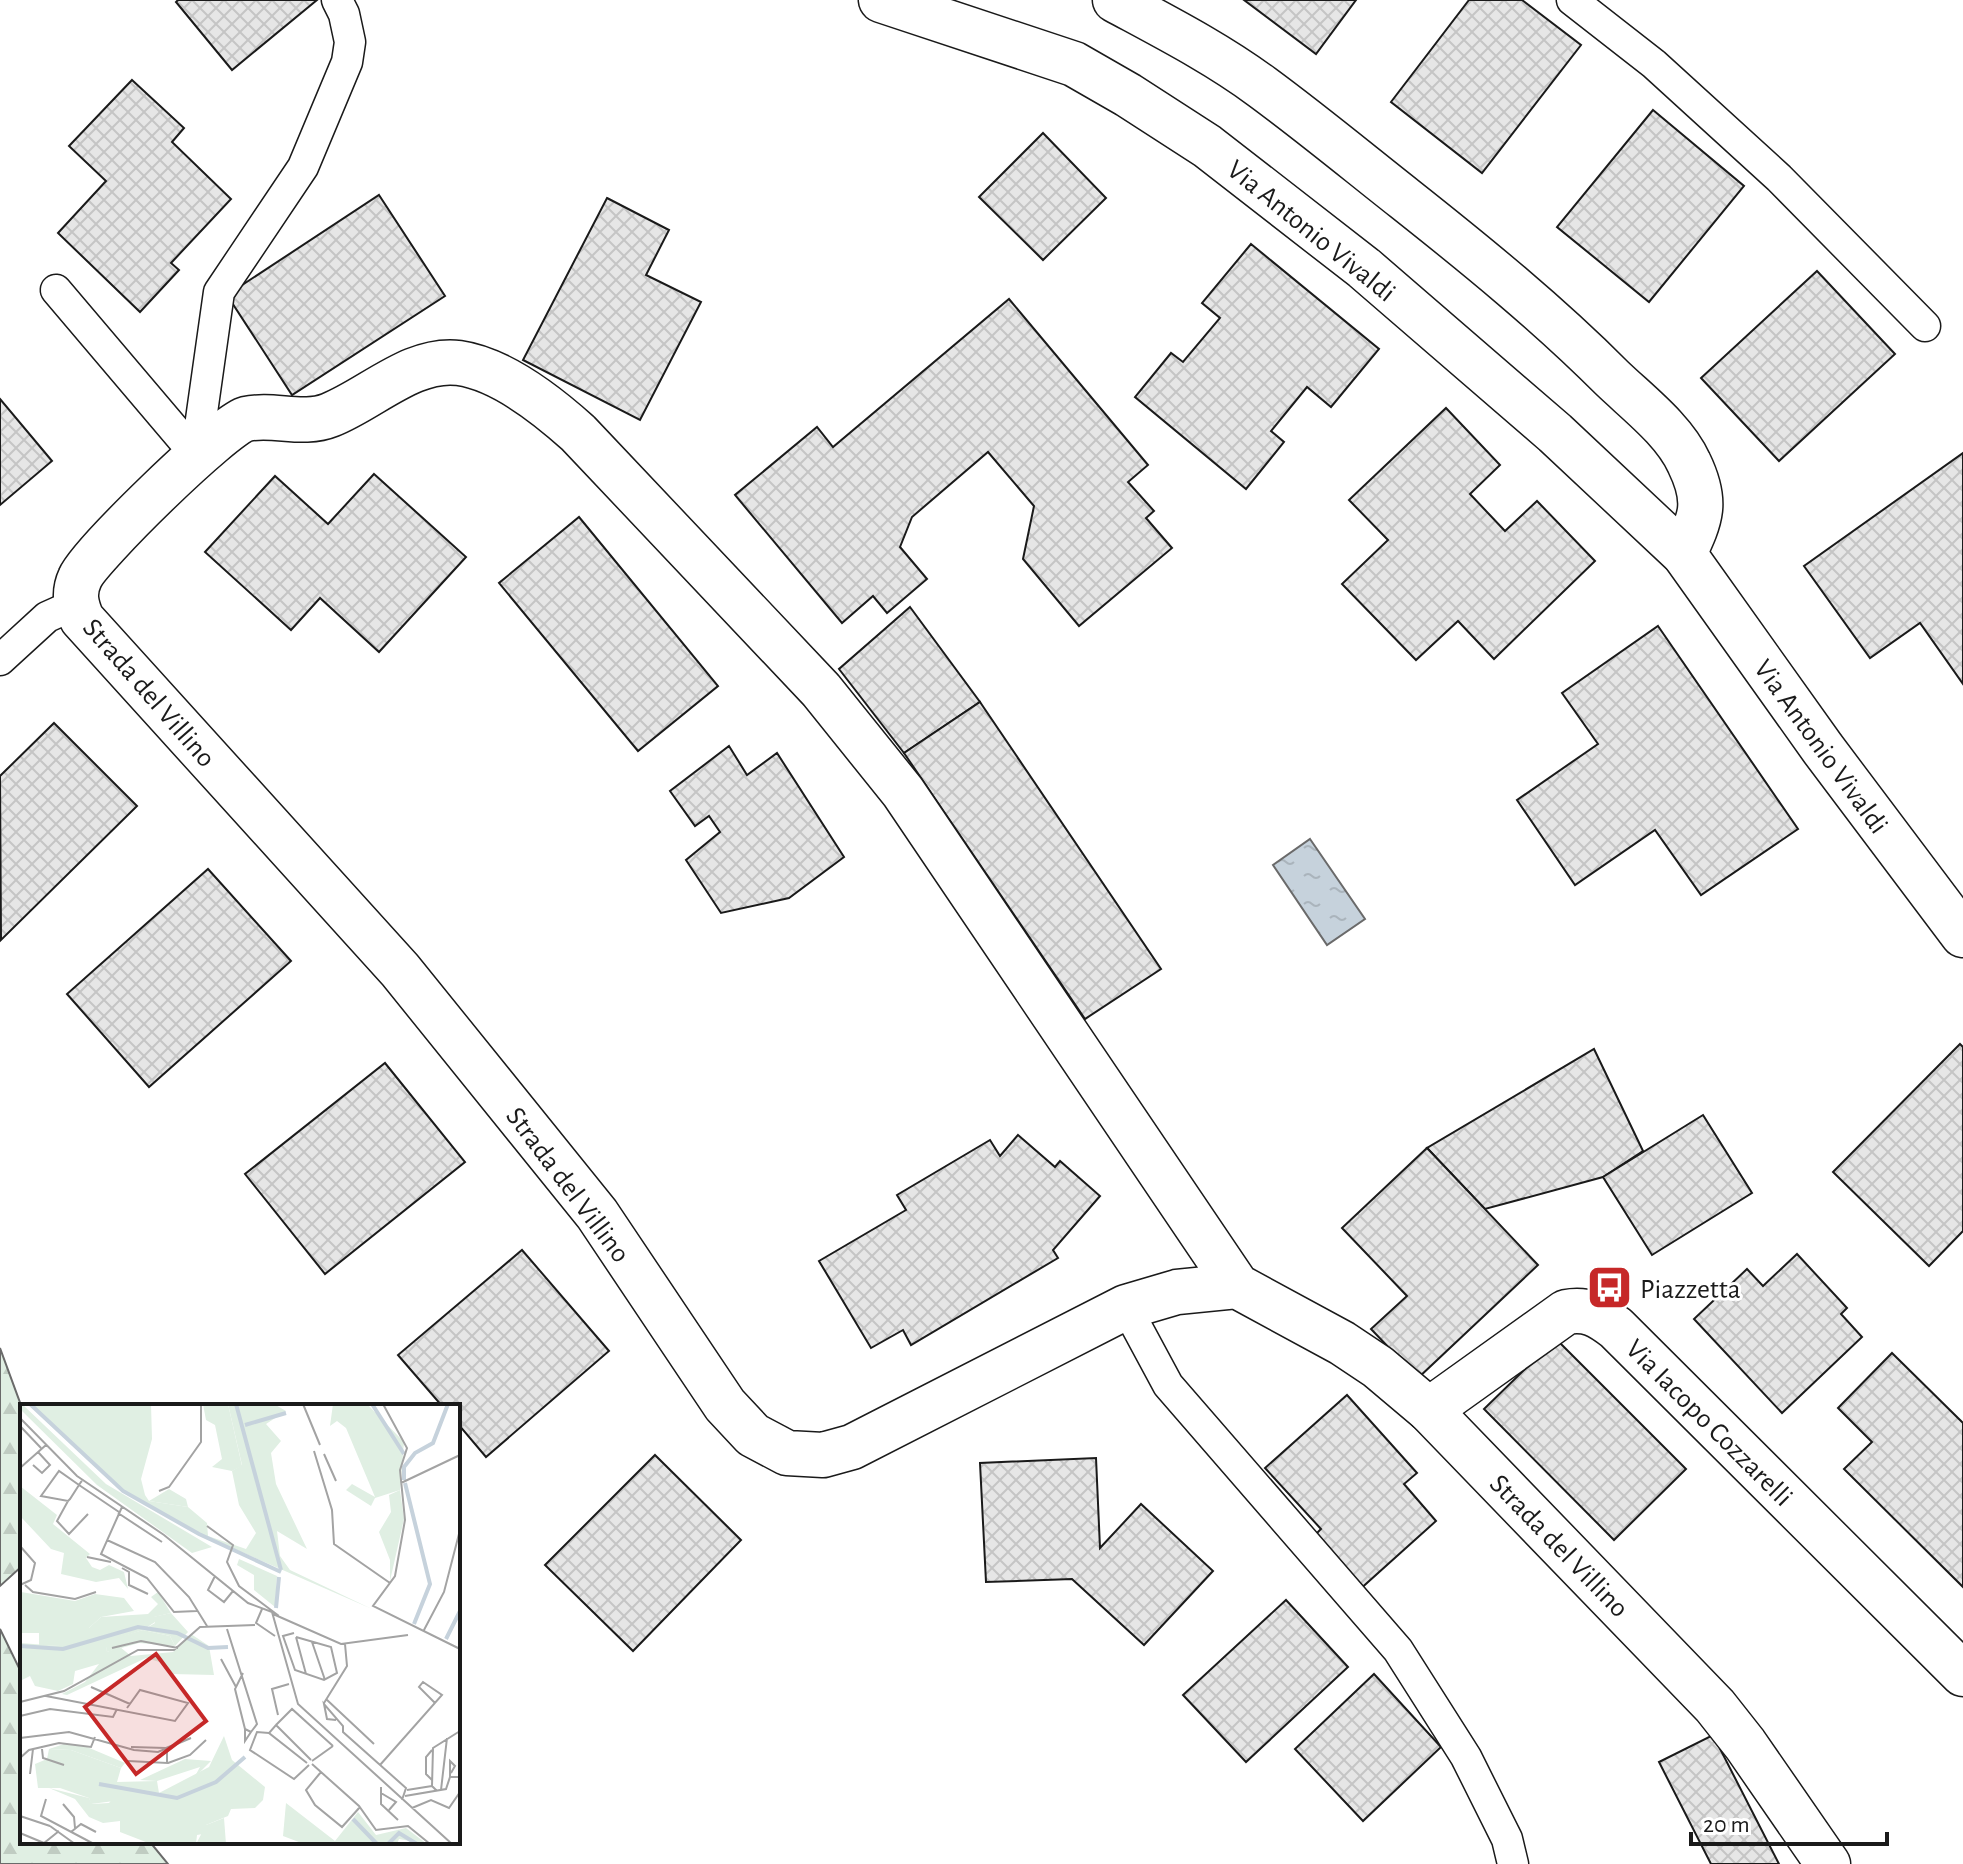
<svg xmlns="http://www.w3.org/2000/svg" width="1963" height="1864" font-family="'Alegreya Sans',sans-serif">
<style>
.forest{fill:url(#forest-firs);stroke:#6a6a6a;stroke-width:2}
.water{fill:url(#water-ripples);stroke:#6a6a6a;stroke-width:2}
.building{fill:url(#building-cross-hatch);stroke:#1a1a1a;stroke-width:2}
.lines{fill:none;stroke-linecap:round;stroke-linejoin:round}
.lane-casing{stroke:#1a1a1a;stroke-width:33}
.street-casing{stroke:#1a1a1a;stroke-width:47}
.lane{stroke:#fff;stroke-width:30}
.street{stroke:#fff;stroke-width:44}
.labels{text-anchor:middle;stroke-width:6;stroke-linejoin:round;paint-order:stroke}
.street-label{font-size:28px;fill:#1a1a1a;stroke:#fff}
.poi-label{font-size:28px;fill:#1a1a1a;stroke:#fff;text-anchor:start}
.inset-river{fill:none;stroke:#c6d2dc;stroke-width:4}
.inset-road{fill:none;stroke:#a3a3a3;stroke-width:2}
.view{fill:#c62828;fill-opacity:0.15;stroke:#c62828;stroke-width:4}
.inset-edge{fill:none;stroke:#1a1a1a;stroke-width:4}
</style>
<defs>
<pattern id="forest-firs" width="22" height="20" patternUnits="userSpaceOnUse" patternTransform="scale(2)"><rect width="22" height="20" fill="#e0efe3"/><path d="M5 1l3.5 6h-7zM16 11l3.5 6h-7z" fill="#c0ccc2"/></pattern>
<pattern id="water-ripples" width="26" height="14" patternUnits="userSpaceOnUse" patternTransform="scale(2)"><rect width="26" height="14" fill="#c6d2dc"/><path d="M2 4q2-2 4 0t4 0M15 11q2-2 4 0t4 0" fill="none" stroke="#aab4bc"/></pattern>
<pattern id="building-cross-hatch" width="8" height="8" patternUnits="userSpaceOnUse" patternTransform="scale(2)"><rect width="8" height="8" fill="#e6e6e6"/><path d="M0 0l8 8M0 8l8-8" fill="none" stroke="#c5c5c5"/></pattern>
</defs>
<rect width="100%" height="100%" fill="#fff"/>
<!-- forest -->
<g class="forest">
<path d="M0,1348L22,1408V1566L0,1586Z"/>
<path d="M0,1629L22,1674V1842H150L168,1864H0Z"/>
</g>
<!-- water -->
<path class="water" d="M1310,839L1365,919L1327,945L1273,865Z"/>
<!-- building -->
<g class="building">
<path d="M178,0H317L232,70L176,2Z"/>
<path d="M1244,0H1356L1316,54Z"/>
<path d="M1469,0H1522L1581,45L1482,173L1391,102Z"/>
<path d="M132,80L184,128L172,142L231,199L171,263L179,270L140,312L58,233L106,181L69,146Z"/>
<path d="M1653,110L1744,186L1649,302L1557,227Z"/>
<path d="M1043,133L1106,198L1043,260L979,197Z"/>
<path d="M379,195L445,296L292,395L227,295Z"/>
<path d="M607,198L669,230L646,275L701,302L640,420L523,360Z"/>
<path d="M1251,244L1379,349L1331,407L1307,387L1271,431L1284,442L1246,489L1135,397L1171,353L1183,362L1220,318L1202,303Z"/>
<path d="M1817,271L1895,354L1779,461L1701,378Z"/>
<path d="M1009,299L1148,465L1128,482L1154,511L1146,518L1172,548L1079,626L1023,559L1034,506L988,452L912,517L900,547L927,579L887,613L873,596L842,623L735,495L817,427L833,447Z"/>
<path d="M0,399L52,461L0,505Z"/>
<path d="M1446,408L1500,465L1470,494L1505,531L1537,501L1595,561L1494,659L1458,621L1416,660L1342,584L1388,540L1349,500Z"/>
<path d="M1963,453V684L1920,623L1870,658L1804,566Z"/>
<path d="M374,474L466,557L379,652L320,598L291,630L205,552L275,476L328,524Z"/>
<path d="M579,517L718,686L638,751L499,583Z"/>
<path d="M910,607L980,702L904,753L839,669Z"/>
<path d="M1658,626L1798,829L1701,895L1655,830L1575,885L1517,800L1598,744L1562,693Z"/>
<path d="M980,702L1161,969L1085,1019L904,753Z"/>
<path d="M54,723L137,806L1,940L0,776Z"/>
<path d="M729,746L747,775L777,753L844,857L789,898L721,913L686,860L720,832L709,816L695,826L670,791Z"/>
<path d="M208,869L291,961L149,1087L67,994Z"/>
<path d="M1960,1044L1963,1047V1231L1929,1266L1833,1172Z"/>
<path d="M1594,1049L1643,1151L1603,1177L1485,1209L1427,1148Z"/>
<path d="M385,1063L465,1162L325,1274L245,1174Z"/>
<path d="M1703,1115L1752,1193L1652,1255L1603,1177Z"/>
<path d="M1018,1135L1055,1167L1060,1161L1100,1196L1053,1250L1058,1258L911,1345L903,1330L871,1348L819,1261L906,1210L897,1195L990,1140L1000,1156Z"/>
<path d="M1427,1148L1538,1265L1418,1378L1371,1329L1407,1296L1342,1228Z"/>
<path d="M522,1250L609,1351L486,1457L458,1424V1406H442L398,1355Z"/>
<path d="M1797,1254L1847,1308L1841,1314L1862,1337L1782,1413L1694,1319L1747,1269L1763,1286Z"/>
<path d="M1556,1339L1686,1469L1614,1540L1484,1409Z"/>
<path d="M1892,1353L1963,1423V1587L1844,1469L1872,1442L1838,1408Z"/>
<path d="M1347,1395L1417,1473L1404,1484L1436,1521L1358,1591L1311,1539L1321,1529L1265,1468Z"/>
<path d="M655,1455L741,1540L633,1651L545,1565Z"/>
<path d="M1096,1458L1100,1548L1141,1504L1213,1571L1144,1645L1072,1579L986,1582L980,1463Z"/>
<path d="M1286,1600L1348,1667L1246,1762L1183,1695Z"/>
<path d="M1374,1674L1441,1747L1363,1821L1295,1749Z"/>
<path d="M1713,1735L1779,1864H1711L1659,1762Z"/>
</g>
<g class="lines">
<defs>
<g id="lane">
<path d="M1572,0L1654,64L1779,178L1925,326"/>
<path d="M56,290L196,455"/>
<path d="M196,455L219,292L303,167L347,62L350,42L344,14L337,0"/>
<path d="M0,660L47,617L76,604"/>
<path d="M1126,1307L1168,1385L1398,1650L1466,1757L1507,1839L1513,1864"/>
</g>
<g id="street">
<path d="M881,0L1074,64L1128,95L1207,146L1364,268L1555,433L1684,554L1823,749L1963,935"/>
<path d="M1115,0C1165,27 1216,53 1262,87C1311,123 1358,162 1405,199C1477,256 1547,313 1612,378C1638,403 1674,430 1689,463C1708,502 1701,518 1684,554"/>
<path d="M1237,1286L1177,1292L1126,1307L852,1447L823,1455L787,1453L753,1435L725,1405L597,1214L400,970L82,619C76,605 73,593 80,578C89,556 224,424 246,419C274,413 303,426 330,415C371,399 412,357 459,363C501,369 548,406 578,433L821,690L903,792L1237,1286L1342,1343L1378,1367L1429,1410L1715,1706L1745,1744L1828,1864"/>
<path d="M1429,1410L1566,1312C1587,1308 1599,1315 1616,1328L1963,1674"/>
</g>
</defs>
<!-- lane casing -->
<use href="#lane" class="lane-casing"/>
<!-- street casing -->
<use href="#street" class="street-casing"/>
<!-- lane -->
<use href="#lane" class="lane"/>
<!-- street -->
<use href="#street" class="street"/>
</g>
<!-- icons -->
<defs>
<symbol id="bus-square" viewBox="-11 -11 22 22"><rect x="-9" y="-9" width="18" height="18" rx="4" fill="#c62828" stroke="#fff"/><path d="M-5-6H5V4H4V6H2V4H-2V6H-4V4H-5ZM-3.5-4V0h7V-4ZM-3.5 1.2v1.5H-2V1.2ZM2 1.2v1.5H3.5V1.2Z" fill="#fff"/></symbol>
</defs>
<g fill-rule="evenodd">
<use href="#bus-square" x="1584" y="1262" width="51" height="51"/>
</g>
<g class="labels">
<!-- street labels -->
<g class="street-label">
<text transform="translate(1312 230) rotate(39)" y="10">Via Antonio Vivaldi</text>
<text transform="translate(150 692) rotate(49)" y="10">Strada del Villino</text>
<text transform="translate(1822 746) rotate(54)" y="10">Via Antonio Vivaldi</text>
<text transform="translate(569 1184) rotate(53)" y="10">Strada del Villino</text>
<text transform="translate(1710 1422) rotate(45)" y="10">Via Iacopo Cozzarelli</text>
<text transform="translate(1560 1545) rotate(46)" y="10">Strada del Villino</text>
</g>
<!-- poi labels -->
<g class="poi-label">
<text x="1640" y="1298">Piazzetta</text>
</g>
</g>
<!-- overview -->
<g transform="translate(20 1404)">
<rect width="440" height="440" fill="#fff"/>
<path d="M2,0L86,80L192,143L172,149L77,81L0,5ZM9,0H131L132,35L121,75L125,91L129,97L168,103L187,119L188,132L226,145L236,129L219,101L212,67L222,61L208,0H254L266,7L246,20L261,37L251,49L256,80L287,145L257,127L260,152L270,166L352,205L178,129L102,86ZM313,0H347L384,38L380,86L355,94L351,102L326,86L332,80L355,93L326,24L317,17L310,22ZM1,188L55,197L75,190L104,194L114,207L81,213L69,224L44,225L40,242L19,241V229H0ZM151,209L168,228L155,242L150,232L123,226L135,219L133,213ZM44,340L67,343L105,359L101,364L51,346L29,345ZM165,355L191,357L174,374L180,363L137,377L120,376ZM204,414L206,440H176L186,421Z" fill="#e0efe3"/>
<path d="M183,0H208L222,62L212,67L192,63L202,55L195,21L186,16ZM0,82L37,111L33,120L70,150L66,154L72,163L80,166L89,161L104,168L108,185L99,174L76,178L41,170L44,149L31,145L0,112ZM149,85L166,95L168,103L129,97ZM380,86L384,115L370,177V156L359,128L371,108L369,91ZM138,188L151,209L134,213L135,218L123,226L86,238L87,248L100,243L111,252L153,248L171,230L189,242L194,271L152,270L143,259L126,254L47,291L42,290L65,278L79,260L55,267L53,280L38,287L15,282L10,272L0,277V239L40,242L38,228L44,224H69L81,213L128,210L138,200L131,193ZM204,332L212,356L245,383L243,396L235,404L211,405L208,412L186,421L189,429L177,431L176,440H131L100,428V417L83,419L69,413L55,395L29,384L69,394L72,400L89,399L101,385L139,389L189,363ZM266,399L315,437L338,408L356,431L386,424L407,440L379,435L377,440H284L263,432Z" fill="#e0efe3"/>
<path d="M219,155L257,172L255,203L234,186V171L217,161ZM123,226L150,232L155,242L119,239L87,248L85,237ZM29,345L51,346L101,364L97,378L137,377L139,389L102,385L94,397L71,400L69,394L40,384H18L15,360L27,355Z" fill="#e0efe3"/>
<path class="inset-river" d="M10,0L103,87L179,130L261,168M216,0L261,166M352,0L384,50M225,21L266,9M384,76V63L395,49L413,39L428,0M385,79L410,180L394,220M256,204L259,173M426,235L440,207M0,242L43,245L118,223L157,229L188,244L208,243M79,380L157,394L196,378L225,353M333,415L357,440M368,440L379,429L397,440"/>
<path class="inset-road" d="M283,0L300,41M363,0L387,44L380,66L385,116L375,172L353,202L440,245M0,14L57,72L144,131L228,199L252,208L278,300L432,440M0,22L21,44M294,47L312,106L314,140L370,179M304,50L316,77M13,61L22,69L30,61L18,48M0,64L26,41M62,77L61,78L59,81L50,95L48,97L21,92L39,67L59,81L99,108M381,79L440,51M139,87L149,83L181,38V0M48,97L37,117L49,130L68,110M102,103L81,150L127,174L154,208L177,207M98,109L142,138M187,122L213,141L207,158L219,182L259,212M87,136L135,158L169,193L187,222M0,142L15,159L11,176L0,181M67,153L91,158M102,164L109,168V181L128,190M195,172L188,186L204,198L213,187M5,181L13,188L55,195L76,188M242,205L236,219L255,232M253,210L321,240L388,231M207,225L237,320L231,328M404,226L424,188L440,126M274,229L263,232L275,266L304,276L317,269L311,243L276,233M276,233L286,270M292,238L305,276M92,244L121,237L158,244M201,255L216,283M223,269L215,285L225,325L231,328L225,337V325M71,283L110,300M26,292L155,317L168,299L120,286L107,304M306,295L354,340M0,298L44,287L118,246H154L180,223L235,221M304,299L327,262L325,240M258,311L252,285L269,280M0,312L30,305L93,313L97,305M316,316L307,315L304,300L323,322V328L386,384L382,396M256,321L272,305L313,342M249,329L237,328L230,346L274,375L289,361M0,334L49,328L114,346L138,348L171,334L146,344L111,343M22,345L23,354L44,361M0,354L9,346L39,339L71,343L75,333M108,357L147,359V347M292,357L313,342M148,359L170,351L186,336M287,359L249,329L256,321L291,356M292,360L339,402L356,426L388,422L410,440M360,361L422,291L403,278L399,283L415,299M301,368L286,386L295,401L322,423L340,403M10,370L13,345M430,373V357L435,362L431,369M412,376L406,370V353L412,346M361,383V400L378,416M387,386L412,382M421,386L427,334M417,387L412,382L413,344L440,327M361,389L376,398L369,406M385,392L426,385L430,373H440M26,395L21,412L74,440M43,400L54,413L55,424M392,404L411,396L429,404L440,388M0,412L30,422M30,422L55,440M51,428L61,420L76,428M0,429L24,439L39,427"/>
<path class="view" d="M136,250L186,317L116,370L65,303Z"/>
<rect width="440" height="440" class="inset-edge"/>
</g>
<!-- scale -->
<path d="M1691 1832v12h196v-12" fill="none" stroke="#1a1a1a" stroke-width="4"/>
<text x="1703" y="1832" font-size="24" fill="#1a1a1a" stroke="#ffffff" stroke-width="6" paint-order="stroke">20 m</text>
</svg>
